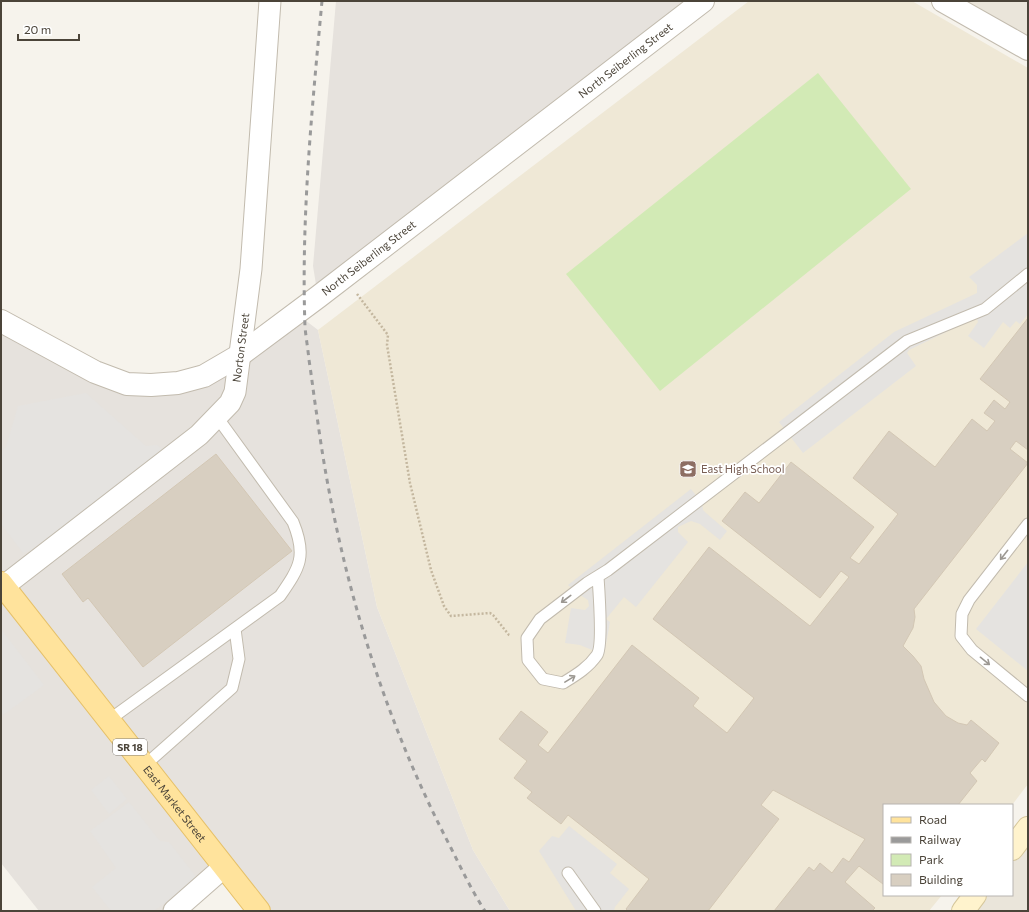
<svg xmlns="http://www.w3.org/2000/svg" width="1029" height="912" font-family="Commissioner,sans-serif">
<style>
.residential{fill:#eae5da}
.industrial{fill:#e6e2dd}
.education{fill:#efe8d6}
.green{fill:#d2eab5}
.parking{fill:#e5e3e0}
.building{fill:#d8cfc1;stroke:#d3c7b4}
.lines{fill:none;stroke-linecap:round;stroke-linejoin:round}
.service-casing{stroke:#c2bbae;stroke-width:13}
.minor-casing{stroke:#c2bbae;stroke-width:23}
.tertiary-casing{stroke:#c2bbae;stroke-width:24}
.secondary-casing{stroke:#d6c79b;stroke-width:24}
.primary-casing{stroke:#e6c16a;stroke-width:24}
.path{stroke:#c4b79f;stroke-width:2.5;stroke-dasharray:2 2;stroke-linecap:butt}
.service{stroke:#fff;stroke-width:11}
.minor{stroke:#fff;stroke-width:21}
.tertiary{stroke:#fff;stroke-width:22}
.secondary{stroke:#fff3cd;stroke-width:22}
.primary{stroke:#ffe39c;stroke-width:22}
.rail{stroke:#9a9a9a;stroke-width:3;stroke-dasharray:5 5;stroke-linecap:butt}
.oneway{stroke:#9c9892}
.labels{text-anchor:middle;stroke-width:3.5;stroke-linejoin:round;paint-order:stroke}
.shield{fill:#fff;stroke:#817c74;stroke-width:1}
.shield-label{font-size:10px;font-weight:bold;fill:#4b4439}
.street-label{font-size:11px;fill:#4b4439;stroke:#fff}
.education-label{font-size:11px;fill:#785e54;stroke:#fff;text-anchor:start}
</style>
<rect width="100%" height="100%" fill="#f6f3ec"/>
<!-- residential -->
<g class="residential">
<path d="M943,1H1028V49Z"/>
<path d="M1028,828V911H963L975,895H1012V849Z"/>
</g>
<!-- industrial -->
<g class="industrial">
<path d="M336,1H703L318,297L313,266Z"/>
<path d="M301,317L318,330L377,607L473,850L510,911H268L13,586L206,435L246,357Z"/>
<path d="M1,326L129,388L234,365L231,389L213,415L5,579L1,574Z"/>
<path d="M1,589L216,865L163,911H39L1,863Z"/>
</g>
<!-- education -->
<path class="education" d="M749,1H912L1028,68V784L1012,805H884V895H942L929,911H510L473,850L377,607L318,330Z"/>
<!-- green -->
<path class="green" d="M818,73L911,189L660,391L566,274Z"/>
<!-- parking -->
<g class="parking">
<path d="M1028,233V314L1020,324L1016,321L1010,328L1003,322L984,348L968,336L978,322L977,319L971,320L909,350L907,353L916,366L803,453L779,422L894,332L977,293V285L969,277Z"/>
<path d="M86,393L146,446L157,445L166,452L31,550L23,553L1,524L4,515L1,511V451L6,447L18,406Z"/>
<path d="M691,489L702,503L703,510L706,513L727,531L720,540L700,524L691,521L678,527V532L688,542L636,607L624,597L606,619L610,622L604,655L580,645L565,643L571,608L585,610L589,606L588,600L580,595L568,585Z"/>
<path d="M1028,562V671L976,629Z"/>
<path d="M1,629L44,685L3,715L1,712Z"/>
<path d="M109,776L127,799L109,814L91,790Z"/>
<path d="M129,802L160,841L169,842L197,878L154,911H111L92,887L116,868L90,831Z"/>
<path d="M569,826L617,864L610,873L629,889L615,907L614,911H576L539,851L552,836L559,838Z"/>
</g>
<!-- building -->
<g class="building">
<path d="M1028,318V450L1016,441L1010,449L1028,463L914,609L915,617L913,628L903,646L913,656L921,666L924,679L934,702L946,716L958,723L967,725L971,720L999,743L985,762L982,759L970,773L977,781L958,805H884V882L883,884L859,866L845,882L875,908L872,911H774L809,867L814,871L820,863L832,873L843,858L849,862L865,839L773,790L761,805L779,819L708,911H628L626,909L649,879L568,815L561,824L527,798L532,792L514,778L527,761L499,739L521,711L548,732L538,745L548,753L632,645L699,698L693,706L727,733L754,698L653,619L709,547L810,626L849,577L841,571L820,598L722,521L745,492L759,503L791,462L874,527L850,558L859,564L898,514L853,478L889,431L935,467L972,419L987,431L995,421L984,413L994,400L1005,409L1010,402L980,379Z"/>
<path d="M216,454L292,551L143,667L88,598L83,602L62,574Z"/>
</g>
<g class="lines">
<defs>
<g id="service">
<path d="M1028,524L969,600L962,614L961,636L972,650L1028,696"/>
<path d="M598,577C599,591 603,646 597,655C588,668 576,675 563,683L543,679L528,660L527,638L540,619L587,583L608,570L907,341L985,309L1028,274"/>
<path d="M109,720L280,596C300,567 307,556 293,522L217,417"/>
<path d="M145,765L232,688L239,659L235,629"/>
<path d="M568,873L595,911"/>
</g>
<g id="minor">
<path id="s1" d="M4,586L199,435L230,403L235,392L251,269L270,1"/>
<path d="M174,911L224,867"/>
</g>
<g id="tertiary">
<path d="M943,1L1028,49"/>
<path id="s2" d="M1,321L95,372L127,384L151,385L178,383L204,376L240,355L318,297L703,1"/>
</g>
<g id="secondary">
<path d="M1012,849L1028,828"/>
<path d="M963,911L975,895"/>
</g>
<g id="primary">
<path id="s3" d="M1,583L259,911"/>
</g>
</defs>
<!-- service casing -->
<use href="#service" class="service-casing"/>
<!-- minor casing -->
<use href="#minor" class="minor-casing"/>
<!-- tertiary casing -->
<use href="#tertiary" class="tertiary-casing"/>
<!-- secondary casing -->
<use href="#secondary" class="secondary-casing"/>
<!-- primary casing -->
<use href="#primary" class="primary-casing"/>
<!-- path -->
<path class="path" d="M357,294L388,335L387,345L410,483L431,570L444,606L451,616L490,613L493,615L509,635L511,636"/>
<!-- service -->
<use href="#service" class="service"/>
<!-- minor -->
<use href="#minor" class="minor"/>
<!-- tertiary -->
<use href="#tertiary" class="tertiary"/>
<!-- secondary -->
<use href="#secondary" class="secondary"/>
<!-- primary -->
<use href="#primary" class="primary"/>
<!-- rail -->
<path class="rail" d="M322,1C312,109 301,218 305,327C306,338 308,349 309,360C312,379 314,398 317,416C337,566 381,714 451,848C462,870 472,891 485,911"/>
</g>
<!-- one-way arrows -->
<defs><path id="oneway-shaft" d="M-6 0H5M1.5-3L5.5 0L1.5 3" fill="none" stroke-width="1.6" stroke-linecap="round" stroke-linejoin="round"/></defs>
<g class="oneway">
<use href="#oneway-shaft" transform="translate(1004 555) rotate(128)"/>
<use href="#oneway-shaft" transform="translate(566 599) rotate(143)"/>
<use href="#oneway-shaft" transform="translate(985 661) rotate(39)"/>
<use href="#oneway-shaft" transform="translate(570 679) rotate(-31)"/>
</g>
<!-- icons -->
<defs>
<symbol id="school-square" viewBox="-11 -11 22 22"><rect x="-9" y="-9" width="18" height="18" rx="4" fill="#8d6e63" stroke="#fff"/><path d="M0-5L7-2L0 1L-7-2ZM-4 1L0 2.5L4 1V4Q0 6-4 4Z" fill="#fff"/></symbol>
</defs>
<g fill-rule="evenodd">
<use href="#school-square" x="678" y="459" width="20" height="20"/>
</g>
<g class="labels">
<!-- shield labels -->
<rect class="shield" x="113" y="739" width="34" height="16" rx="3"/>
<g class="shield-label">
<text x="130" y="751">SR 18</text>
</g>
<!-- street labels -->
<g class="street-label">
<text dy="4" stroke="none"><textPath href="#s2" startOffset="746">North Seiberling Street</textPath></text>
<text dy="4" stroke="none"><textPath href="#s2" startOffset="422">North Seiberling Street</textPath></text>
<text dy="4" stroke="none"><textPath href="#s1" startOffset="348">Norton Street</textPath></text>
<text dy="4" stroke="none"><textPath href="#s3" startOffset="281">East Market Street</textPath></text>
</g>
<!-- education labels -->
<g class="education-label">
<text x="701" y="473">East High School</text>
</g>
</g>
<!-- border -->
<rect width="1029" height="912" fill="none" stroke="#4b4439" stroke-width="4"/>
<!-- legend -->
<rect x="883" y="804" width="130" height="92" fill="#ffffff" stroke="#b7b4b0"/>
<rect x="891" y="817" width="20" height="6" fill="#ffe39c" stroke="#b7b4b0"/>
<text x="919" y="824" font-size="12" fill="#4b4439">Road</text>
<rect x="891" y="837" width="20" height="6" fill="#9a9a9a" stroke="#b7b4b0"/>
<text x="919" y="844" font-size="12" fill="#4b4439">Railway</text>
<rect x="891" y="854" width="20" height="12" fill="#d2eab5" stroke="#b7b4b0"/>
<text x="919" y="864" font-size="12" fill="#4b4439">Park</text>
<rect x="891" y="874" width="20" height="12" fill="#d8cfc1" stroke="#b7b4b0"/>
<text x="919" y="884" font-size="12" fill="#4b4439">Building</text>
<!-- scale -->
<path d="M18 34v6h61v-6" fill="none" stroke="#4b4439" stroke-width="2"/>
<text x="24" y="34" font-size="12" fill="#4b4439" stroke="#ffffff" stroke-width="3" paint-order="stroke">20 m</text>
</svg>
